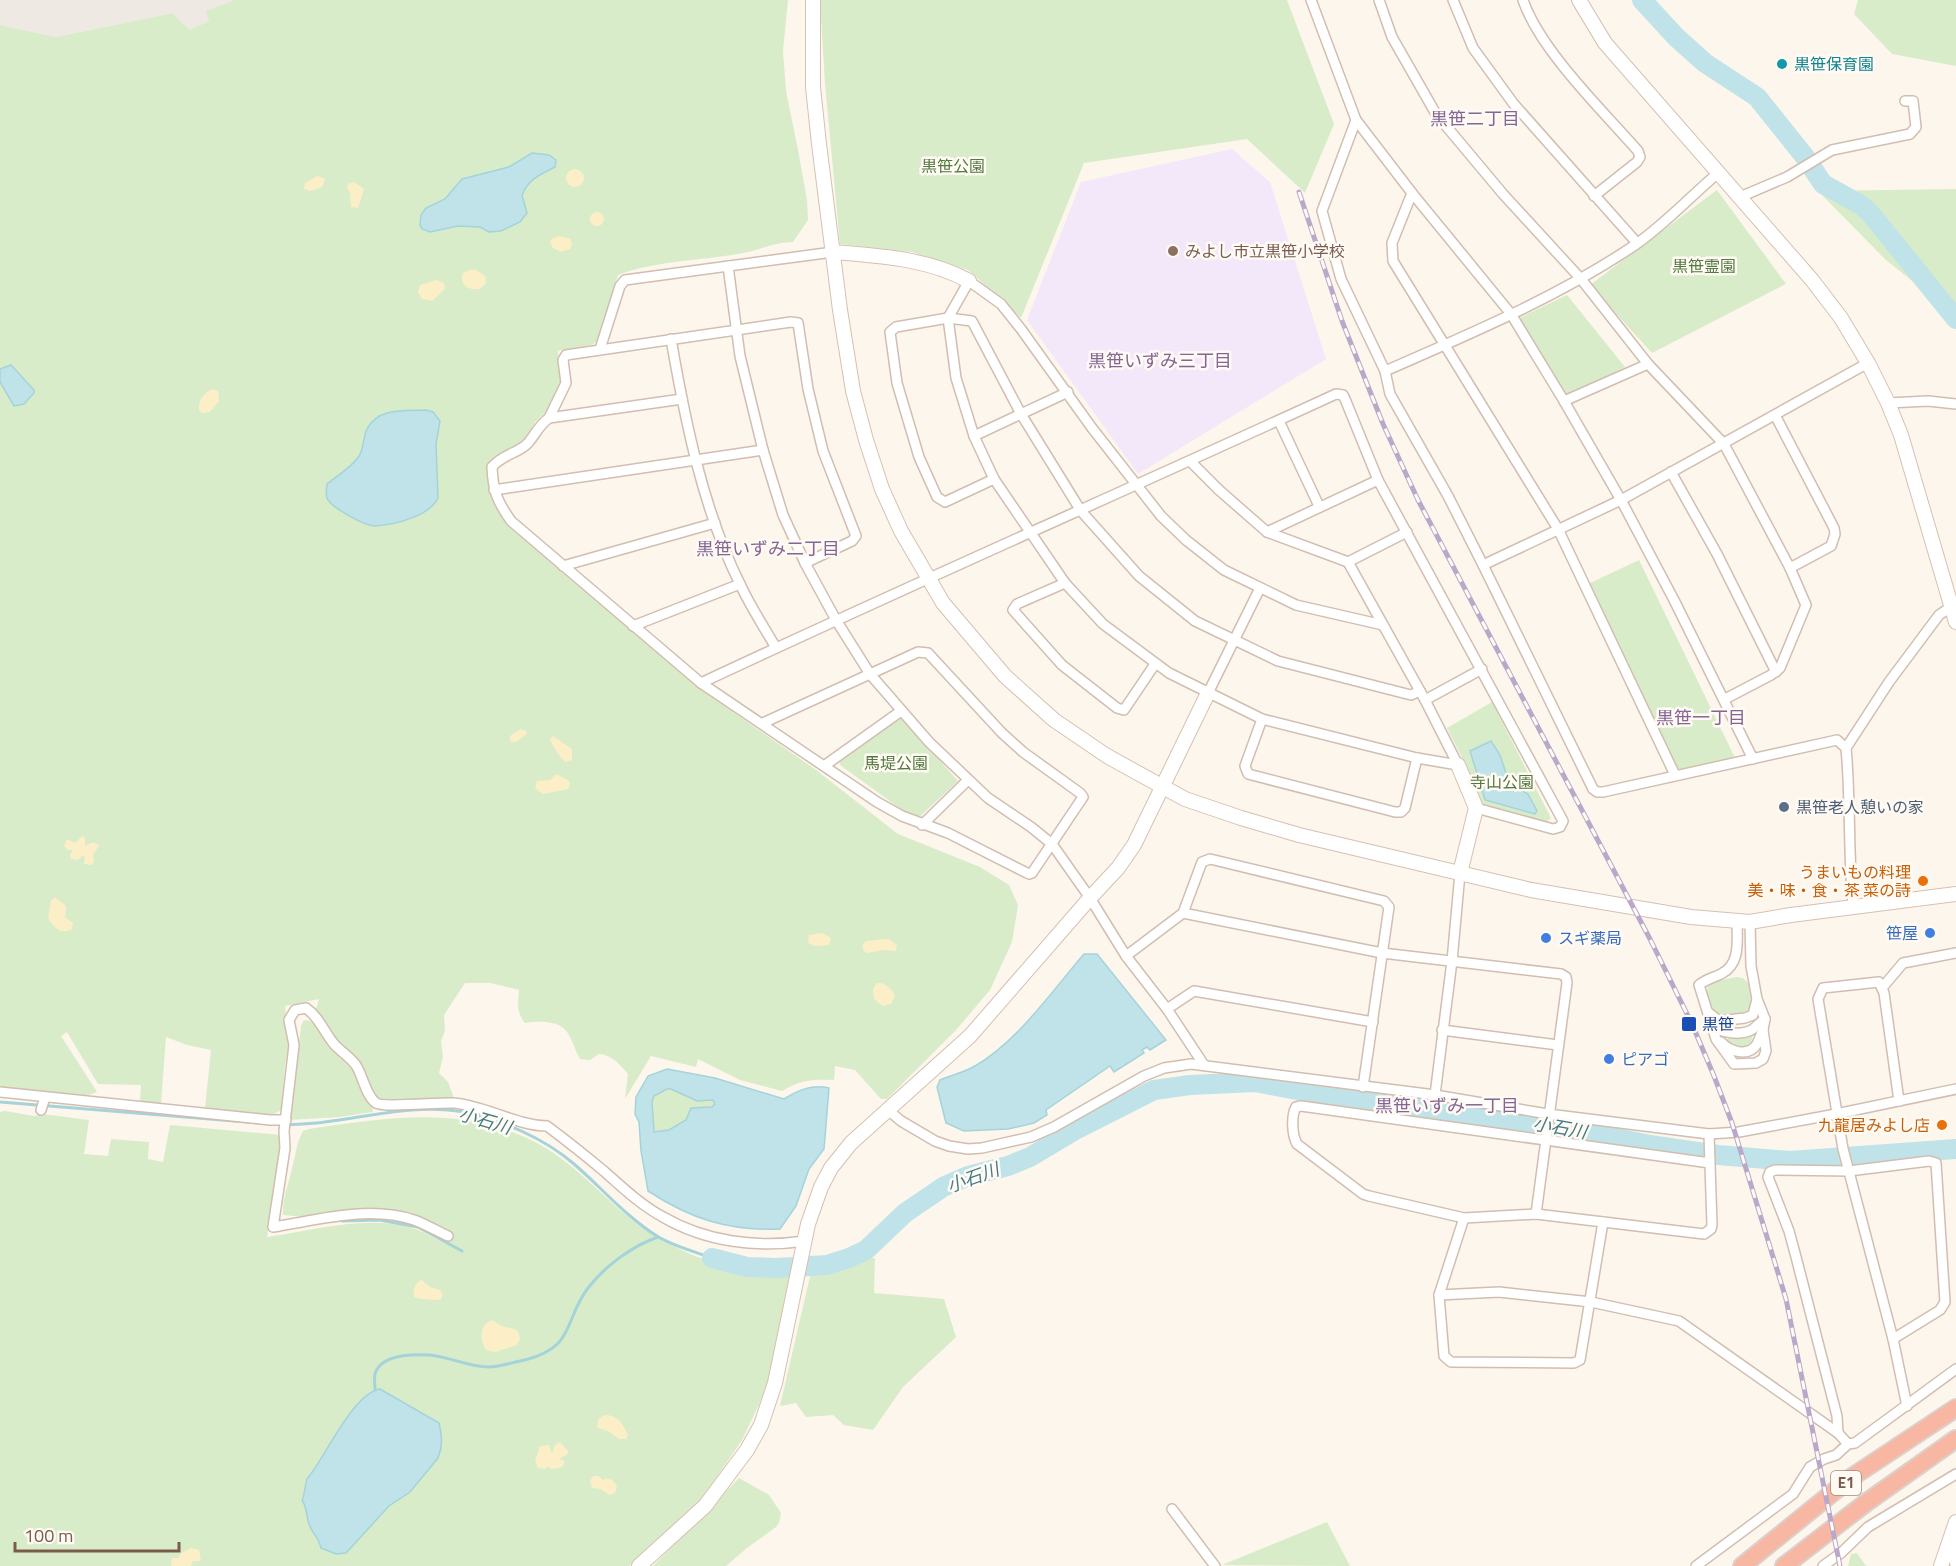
<svg xmlns="http://www.w3.org/2000/svg" width="1956" height="1566" font-family="'Titillium Web','Noto Sans JP',sans-serif">
<style>
.industrial{fill:#efe9e4}
.education{fill:#f3e8fa}
.green{fill:#d8ecc9}
.sand{fill:#fcefc7}
.water{fill:#bfe3e8;stroke:#a5d3da;stroke-width:1.5;fill-rule:evenodd}
.lines{fill:none;stroke-linecap:round;stroke-linejoin:round}
.stream{stroke:#a5d3da;stroke-width:3}
.river{stroke:#bfe3e8;stroke-width:20}
.street-casing{stroke:#d1beb0;stroke-width:12}
.secondary-casing{stroke:#d6c0b0;stroke-width:16}
.highway-casing{stroke:#dad1cd;stroke-width:20}
.street{stroke:#fff;stroke-width:9}
.secondary{stroke:#fff;stroke-width:14}
.highway{stroke:#f7b7a3;stroke-width:16}
.rail-casing{stroke:#b9a8c9;stroke-width:5}
.rail{stroke:#fffaf3;stroke-width:3;stroke-dasharray:9;stroke-linecap:butt}
.culture-dot{fill:#0f9aa8;stroke:#fffaf3;stroke-width:2}
.education-dot{fill:#8d6e63;stroke:#fffaf3;stroke-width:2}
.service-dot{fill:#5c6f8a;stroke:#fffaf3;stroke-width:2}
.food-dot{fill:#e8710a;stroke:#fffaf3;stroke-width:2}
.shop-dot{fill:#3f7fe0;stroke:#fffaf3;stroke-width:2}
.transit-dot{fill:#1a4fb4;stroke:#fffaf3;stroke-width:2}
.labels{text-anchor:middle;stroke-width:5;stroke-linejoin:round;paint-order:stroke}
.shield{fill:#fffaf3;stroke:#a28b7f;stroke-width:1.5}
.shield-label{font-size:15px;font-weight:bold;fill:#7a5c4d}
.culture-label{font-size:16px;fill:#0d838f;stroke:#fffaf3;text-anchor:start}
.park-label{font-size:16px;fill:#537a41;stroke:#fffaf3}
.education-label{font-size:16px;fill:#785e54;stroke:#fffaf3;text-anchor:start}
.service-label{font-size:16px;fill:#4e5e75;stroke:#fffaf3;text-anchor:start}
.food-label{font-size:16px;fill:#c56008;stroke:#fffaf3;text-anchor:end}
.shop-label{font-size:16px;fill:#366cbe;stroke:#fffaf3;text-anchor:start}
.transit-label{font-size:16px;fill:#164399;stroke:#fffaf3;text-anchor:start}
.neighbourhood-label{font-size:18px;fill:#846695;stroke:#fffaf3}
.water-label{font-size:18px;font-style:italic;fill:#437c86;stroke:#fffaf3}
</style>
<rect width="100%" height="100%" fill="#fdf6ec"/>
<!-- industrial -->
<path class="industrial" d="M0,0H234L207,11L210,21L190,30L173,13L56,37L0,25Z"/>
<!-- education -->
<path class="education" d="M1232,149L1270,182L1326,359L1138,474L1027,320L1081,182Z"/>
<!-- green -->
<g class="green">
<path d="M234,0H788L783,51L786,91L798,150L807,200L808,220L793,242C775,242 760,250 743,253C702,261 657,260 618,275L597,341L592,345L558,351L561,383L549,409L535,422L525,441L490,460C485,488 491,503 508,526L700,689L816,770L898,834L980,867L1009,885L1018,905L1012,942L990,990L956,1030L887,1099H881L855,1070L835,1066L834,1080C813,1079 800,1080 782,1091L740,1080L698,1059L696,1067L651,1056L625,1099L628,1074C619,1064 613,1055 599,1054L590,1060L580,1059C575,1051 573,1040 567,1032C559,1020 538,1021 525,1023C516,1013 518,1002 519,990L491,983H465L444,1015L445,1031L441,1041L443,1057L439,1073L448,1082L455,1101L413,1099L385,1103L376,1100L315,1012L319,999L285,1006L289,1044L285,1065L281,1110L272,1115L205,1108L211,1050L187,1045L166,1037L161,1104L140,1103L141,1085L98,1084L67,1032L61,1036L97,1092L86,1096L0,1088V25L56,37L173,13L190,30L209,21L206,11Z"/>
<path d="M820,0H1287L1334,124L1305,193L1247,139L1084,163L1021,318L968,270L912,252L840,244L825,84Z"/>
<path d="M1858,0H1956V66L1892,54L1854,14Z"/>
<path d="M1956,189V305H1942L1886,260L1818,191Z"/>
<path d="M1717,190L1786,284L1652,353L1590,285Z"/>
<path d="M1567,295L1625,367L1564,401L1511,322Z"/>
<path d="M1639,560L1736,760L1674,772L1586,585Z"/>
<path d="M1492,702L1551,818L1546,822L1480,805C1475,779 1459,752 1447,728Z"/>
<path d="M899,715L958,781L916,820L840,765L839,759Z"/>
<path d="M1736,977L1743,978L1750,985L1751,1004L1747,1012C1734,1016 1716,1022 1710,1005C1707,997 1706,994 1708,986L1722,980Z"/>
<path d="M304,1020C327,1020 370,1090 373,1112L339,1117L289,1120L301,1026Z"/>
<path d="M1752,1034C1754,1047 1741,1047 1731,1045L1726,1039Z"/>
<path d="M667,1089H671L697,1101L714,1100L715,1104L712,1107L691,1108L686,1120L669,1130L653,1132L652,1102L654,1096Z"/>
<path d="M5,1111L34,1116L42,1114L89,1120L84,1154L108,1156L111,1139L149,1142L148,1159L163,1162L170,1125L281,1135V1148L267,1237C317,1230 367,1214 416,1229C426,1233 436,1239 446,1244L452,1232L415,1215L376,1209L342,1210L305,1217L283,1215C282,1198 289,1184 292,1168C296,1155 296,1143 303,1131L309,1129C387,1118 459,1105 533,1141C571,1160 600,1194 633,1221C640,1227 648,1232 656,1236C700,1263 739,1272 790,1273L767,1388L742,1440L702,1499L629,1566H0V1112Z"/>
<path d="M875,1258L874,1293L944,1299L956,1337L903,1387L873,1430L844,1425L833,1415L806,1417L796,1403L780,1406L811,1272L858,1259Z"/>
<path d="M739,1478L769,1495L781,1513L779,1523L776,1527L747,1548L726,1566H653Z"/>
<path d="M1327,1522L1350,1566L1222,1565Z"/>
<path d="M1857,1553L1866,1566H1848L1851,1554Z"/>
</g>
<!-- sand -->
<g class="sand">
<circle cx="575" cy="178" r="9"/>
<path d="M317,176L325,179L322,187L310,191L304,189L305,183Z"/>
<path d="M354,182L364,189L358,208L351,207L350,192L347,189L348,184Z"/>
<circle cx="597" cy="219" r="7"/>
<path d="M558,236L571,239L572,244L570,249L561,252L553,248L550,242L552,239Z"/>
<path d="M470,270H476L485,276L486,283L480,289C469,291 459,285 463,273Z"/>
<path d="M436,280L444,283L445,289L432,301L422,299L418,292L420,285Z"/>
<path d="M213,389L218,391L219,401L210,412L202,413L199,410C198,400 204,392 213,389Z"/>
<path d="M521,729L526,731L527,734L516,742H511L510,736Z"/>
<path d="M553,736L572,749V760L565,762C560,757 552,746 550,739Z"/>
<path d="M556,774L568,780L570,784L568,789L543,794L535,788L537,781L550,780Z"/>
<path d="M82,836L85,838V846L94,842L99,846L93,854L94,861L92,865L84,864L85,857L83,855L78,860L71,859L70,855L73,850H68L64,846L67,839L75,843Z"/>
<path d="M55,897L66,906L65,917L73,923L72,929C61,935 54,928 48,918L51,901Z"/>
<path d="M822,933L831,938L829,945L815,946L808,943L809,935Z"/>
<path d="M885,939H889L897,945L896,951L884,950L867,953L863,950V944L866,941Z"/>
<path d="M877,983C885,982 891,988 895,995L891,1004L883,1006L874,999L873,989Z"/>
<path d="M422,1280L430,1287L440,1290L443,1294L441,1299C436,1301 419,1299 414,1297C412,1291 416,1281 422,1280Z"/>
<path d="M493,1320C494,1321 501,1326 502,1326C512,1330 518,1325 520,1339L517,1345L495,1352L486,1350C479,1339 479,1324 493,1320Z"/>
<path d="M604,1415C617,1414 623,1424 628,1435L626,1439H619L610,1432L597,1427L598,1420Z"/>
<path d="M560,1442L568,1451V1454L559,1459L564,1461V1465L559,1468L551,1469L549,1466L545,1469L538,1468L535,1461L540,1446L549,1445L552,1453L555,1445Z"/>
<path d="M593,1476H598L603,1480L606,1478L612,1480L617,1486L615,1493L609,1495L601,1489L592,1488L590,1481Z"/>
<path d="M191,1548L199,1550L201,1561H193L191,1566H171L172,1558H178L181,1553Z"/>
</g>
<!-- water -->
<g class="water">
<path d="M532,153L549,155L556,160L555,167C540,175 529,178 522,195L527,213L520,222L501,231L489,232L480,227L458,226L430,232L422,229L420,225L421,215L426,208L445,199L462,179L509,167Z"/>
<path d="M11,365L34,390V393L24,404L14,406L0,382V369Z"/>
<path d="M426,410L433,412L440,421L436,444L438,498C430,516 394,525 375,526C365,526 330,507 327,498C325,493 327,488 327,484C337,476 352,467 359,456C364,448 363,437 367,429C378,407 406,411 426,410Z"/>
<path d="M1491,741L1500,755L1506,773L1516,787L1528,794L1537,811L1535,814L1485,800L1470,751Z"/>
<path d="M1084,954H1097L1166,1040L1150,1050L1147,1047L1142,1050L1144,1053L1114,1072L1110,1066L1046,1110L1047,1115L1034,1123L1008,1129L964,1131L946,1123L937,1087L940,1080C952,1075 965,1072 975,1066C1018,1041 1052,991 1084,954Z"/>
<path d="M667,1069L715,1078L784,1099C798,1090 812,1084 829,1088L824,1149L809,1169L796,1206L780,1229C728,1231 691,1219 648,1191L641,1151L639,1122L635,1114L636,1097L648,1076ZM667,1089H671L697,1101L713,1100L715,1104L712,1107L691,1108L686,1120L669,1130L654,1132L652,1102L654,1096Z"/>
<path d="M380,1389L439,1423C442,1436 443,1446 438,1458L410,1492L389,1506L346,1553L336,1554L321,1548C319,1538 312,1533 309,1524C306,1515 307,1507 302,1500C305,1494 305,1485 307,1479C325,1458 353,1393 380,1389Z"/>
</g>
<g class="lines">
<!-- stream -->
<g class="stream">
<path d="M0,1102L258,1123"/>
<path d="M268,1124C332,1130 400,1100 463,1112C502,1120 544,1138 574,1164C601,1187 626,1217 657,1236C672,1246 694,1251 712,1258"/>
<path d="M342,1221L379,1220L418,1227L462,1251"/>
<path d="M375,1389C375,1383 373,1377 376,1371C384,1354 414,1354 430,1355C450,1357 469,1367 489,1367C500,1367 513,1362 525,1360C576,1347 563,1321 588,1288C605,1266 632,1246 658,1237"/>
</g>
<!-- river -->
<g class="river">
<path d="M1642,0L1676,37L1705,63L1757,97L1805,157L1823,184L1861,205L1870,213L1956,319"/>
<path d="M712,1258L747,1267L776,1268L827,1265L849,1258L866,1250L905,1213L943,1187L968,1176L1008,1166L1030,1157L1077,1129L1154,1090L1190,1085L1255,1082L1318,1094L1558,1126L1650,1145L1718,1155L1790,1161L1956,1149"/>
</g>
<defs>
<g id="street">
<path d="M1311,0L1356,120L1412,193L1511,314L1564,401L1621,500L1674,600L1753,759"/>
<path d="M1379,0L1392,37L1436,114L1503,194L1581,279L1648,364L1724,444L1790,568L1806,605L1780,668L1771,675L1725,699"/>
<path d="M1453,0L1473,48L1513,103L1637,243"/>
<path d="M1523,0C1540,50 1602,110 1638,151L1640,157L1637,162L1594,196"/>
<path d="M1356,120L1322,211L1341,279L1385,371L1390,394L1448,496L1483,565L1593,789L1597,792H1603L1837,740L1846,748C1851,801 1848,853 1853,906"/>
<path d="M1412,193L1392,243L1393,261L1558,529L1675,775"/>
<path d="M1740,197L1787,177L1832,150L1910,134L1916,127L1913,101H1905"/>
<path d="M728,266L740,356L763,450L783,515L805,563L836,620L870,674L929,742L988,798L1031,827L1052,844L1090,898L1126,956L1167,1009L1204,1065"/>
<path d="M671,339C685,420 703,510 740,584C750,606 764,627 776,648"/>
<path d="M600,349L620,286L625,280L833,252"/>
<path d="M1385,371C1470,334 1558,297 1635,245C1664,225 1691,196 1718,173"/>
<path d="M682,399L549,418C538,426 536,434 528,443C519,453 503,454 492,467C493,491 497,501 511,521L701,683L877,802L902,816L948,833L1029,874L1032,873L1083,797L1080,793L1023,752L1002,733L928,653L918,652L763,723"/>
<path d="M1564,401L1648,364"/>
<path d="M1888,403L1928,401L1956,404"/>
<path d="M1775,415L1834,528L1835,534L1831,546L1790,568"/>
<path d="M549,418L566,383L563,360L566,355L791,322L798,323L808,389L823,451L856,536L852,541L805,563"/>
<path d="M1279,421L1319,506"/>
<path d="M974,436L1068,392"/>
<path d="M1190,461L1219,490L1267,532L1348,562L1407,532"/>
<path d="M1671,472L1717,554L1776,672"/>
<path d="M994,479L945,502L937,497L919,457L897,383L890,332L896,327L948,318L972,321L1021,414L1081,511L1139,576L1195,621L1278,661L1411,695L1420,691"/>
<path d="M494,490L763,450"/>
<path d="M1267,532L1378,480"/>
<path d="M1348,562L1425,700L1458,765"/>
<path d="M1483,565L1621,500L1868,363"/>
<path d="M563,566L715,523"/>
<path d="M1065,583L1017,604L1013,610L1062,665L1117,708L1124,710L1155,664"/>
<path d="M1383,625L1296,605L1224,570L1186,540L1161,516L1092,428L1021,329L1001,304L969,281L948,318L956,378L974,436L994,479L1065,583L1103,624L1169,673L1262,719L1417,758L1458,765"/>
<path d="M633,626L740,584"/>
<path d="M701,683C912,584 1125,491 1336,394L1343,395L1345,399L1378,480L1563,821L1560,827L1553,829L1476,808"/>
<path d="M1208,693L1260,588"/>
<path d="M1425,700L1482,669"/>
<path d="M1262,719L1245,766L1248,774L1395,812H1401L1405,808L1417,758"/>
<path d="M1846,748L1889,682L1939,615L1951,607"/>
<path d="M824,766L901,711"/>
<path d="M922,825L968,780"/>
<path d="M1183,913L1382,953L1561,974L1566,977L1567,983L1536,1214"/>
<path d="M1737,921C1737,941 1741,964 1721,974C1713,978 1706,979 1699,985L1716,1039L1734,1064L1756,1063L1763,1059L1766,1051L1763,1030L1765,1019L1757,999L1751,966L1750,922"/>
<path d="M1126,956L1183,913L1202,862L1210,859L1384,901L1389,907L1363,1087"/>
<path d="M1882,988L1903,963L1956,953"/>
<path d="M1167,1009L1194,991L1373,1022"/>
<path d="M1709,1013L1719,1021L1745,1018L1753,1015L1757,999"/>
<path d="M1711,1024C1720,1034 1742,1036 1753,1029C1757,1026 1760,1022 1765,1019"/>
<path d="M1442,1030L1558,1045"/>
<path d="M1721,1042C1729,1051 1748,1058 1757,1044C1759,1040 1761,1034 1763,1030"/>
<path d="M0,1092L270,1120H286"/>
<path d="M1435,1095L1452,961L1460,873"/>
<path d="M1899,1101L1884,993L1879,982L1823,988L1818,999L1843,1149L1893,1339L1907,1406"/>
<path d="M41,1110L45,1097"/>
<path d="M888,1110L901,1121L935,1141L949,1146L968,1149L982,1148L1031,1137L1054,1127L1144,1076L1164,1068L1191,1064L1435,1095L1548,1114L1709,1134L1739,1132L1836,1114L1956,1089"/>
<path d="M1709,1134L1712,1225L1711,1229L1704,1234L1536,1214L1464,1218L1369,1196L1363,1194L1297,1144C1292,1135 1291,1116 1296,1107L1301,1106L1710,1163"/>
<path d="M1464,1218L1439,1295L1444,1356L1451,1362L1574,1363L1580,1360L1603,1222"/>
<path d="M448,1236C437,1231 425,1224 414,1220C369,1205 318,1220 273,1227L285,1148L284,1131L294,1045L289,1020L295,1010L306,1008C319,1017 324,1032 334,1044C341,1052 352,1058 357,1067C363,1077 366,1096 376,1103C383,1108 440,1102 454,1103C486,1106 515,1125 547,1126C567,1141 586,1156 605,1172C623,1188 641,1205 663,1217C706,1242 757,1248 805,1241"/>
<path d="M1439,1295L1499,1292L1591,1302L1679,1321L1838,1433L1848,1444"/>
<path d="M1838,1433L1837,1416L1796,1257L1789,1231L1768,1177L1770,1172L1775,1170L1849,1171L1929,1161L1936,1163L1945,1302L1940,1310L1893,1339"/>
<path d="M1172,1509L1215,1566"/>
<path d="M1952,1540L1955,1566"/>
<path d="M1696,1566L1793,1494L1810,1467L1824,1459L1836,1455L1848,1444L1855,1443L1956,1369"/>
<path d="M1823,1566L1841,1553L1868,1527L1956,1474"/>
</g>
<g id="secondary">
<path d="M813,0V87L819,144L840,310L853,391L866,440L882,489L901,531L943,603L1005,676L1054,720L1107,756L1185,799L1241,818L1299,835L1531,890L1691,917L1750,922L1791,915L1956,894"/>
<path d="M1579,0L1605,43L1812,280L1841,318L1868,363L1888,403L1901,435L1956,622"/>
<path d="M833,252C879,256 927,258 969,281"/>
<path d="M1458,765L1476,808L1460,873"/>
<path d="M639,1566L705,1506L747,1450L761,1425L775,1383L808,1224L821,1187L831,1168L851,1143L970,1036L1090,898L1118,868L1134,845L1208,693"/>
<path d="M1941,1566L1956,1522"/>
</g>
<g id="highway">
<path d="M1742,1566L1852,1477L1956,1408"/>
<path d="M1784,1566L1867,1502L1956,1439"/>
</g>
</defs>
<!-- street casing -->
<use href="#street" class="street-casing"/>
<!-- secondary casing -->
<use href="#secondary" class="secondary-casing"/>
<!-- highway casing -->
<use href="#highway" class="highway-casing"/>
<!-- street -->
<use href="#street" class="street"/>
<!-- secondary -->
<use href="#secondary" class="secondary"/>
<!-- highway -->
<use href="#highway" class="highway"/>
<defs>
<path id="rail" d="M1299,192L1342,321L1383,424L1418,500L1650,939L1692,1024L1714,1076L1732,1123L1786,1299L1840,1566"/>
</defs>
<!-- rail casing -->
<use href="#rail" class="rail-casing"/>
<!-- rail -->
<use href="#rail" class="rail"/>
</g>
<!-- markers -->
<circle class="culture-dot" cx="1782" cy="64" r="6"/>
<circle class="education-dot" cx="1173" cy="251" r="6"/>
<circle class="service-dot" cx="1784" cy="807" r="6"/>
<g class="food-dot">
<circle cx="1923" cy="881" r="6"/>
<circle cx="1942" cy="1125" r="6"/>
</g>
<g class="shop-dot">
<circle cx="1930" cy="933" r="6"/>
<circle cx="1546" cy="938" r="6"/>
<circle cx="1609" cy="1059" r="6"/>
</g>
<rect class="transit-dot" x="1681" y="1016" width="16" height="16" rx="3"/>
<g class="labels">
<!-- shield labels -->
<rect class="shield" x="1831" y="1471" width="30" height="24" rx="4.5"/>
<g class="shield-label">
<text x="1846" y="1488">E1</text>
</g>
<!-- culture labels -->
<g class="culture-label">
<text x="1794" y="70">黒笹保育園</text>
</g>
<!-- park labels -->
<g class="park-label">
<text x="953" y="172">黒笹公園</text>
<text x="1704" y="272">黒笹霊園</text>
<text x="896" y="769">馬堤公園</text>
<text x="1502" y="788">寺山公園</text>
</g>
<!-- education labels -->
<g class="education-label">
<text x="1185" y="257">みよし市立黒笹小学校</text>
</g>
<!-- service labels -->
<g class="service-label">
<text x="1796" y="813">黒笹老人憩いの家</text>
</g>
<!-- food labels -->
<g class="food-label">
<text x="1911" y="878">うまいもの料理<tspan x="1911" dy="18">美・味・食・茶 菜の詩</tspan></text>
<text x="1930" y="1131">九龍居みよし店</text>
</g>
<!-- shop labels -->
<g class="shop-label">
<text x="1918" y="939" text-anchor="end">笹屋</text>
<text x="1558" y="944">スギ薬局</text>
<text x="1621" y="1065">ピアゴ</text>
</g>
<!-- transit labels -->
<g class="transit-label">
<text x="1702" y="1030">黒笹</text>
</g>
<!-- neighbourhood labels -->
<g class="neighbourhood-label">
<text x="1475" y="125">黒笹二丁目</text>
<text x="1160" y="367">黒笹いずみ三丁目</text>
<text x="768" y="555">黒笹いずみ二丁目</text>
<text x="1701" y="724">黒笹一丁目</text>
<text x="1447" y="1112">黒笹いずみ一丁目</text>
</g>
<!-- water labels -->
<g class="water-label">
<text transform="translate(485 1121) rotate(16)" y="6">小石川</text>
<text transform="translate(1560 1128) rotate(10)" y="6">小石川</text>
<text transform="translate(973 1178) rotate(-20)" y="6">小石川</text>
</g>
</g>
<!-- scale -->
<path d="M15 1542v9h164v-9" fill="none" stroke="#7a5c4d" stroke-width="3"/>
<text x="24" y="1542" font-size="18" fill="#7a5c4d" stroke="#fffaf3" stroke-width="4.5" paint-order="stroke">100 m</text>
</svg>
